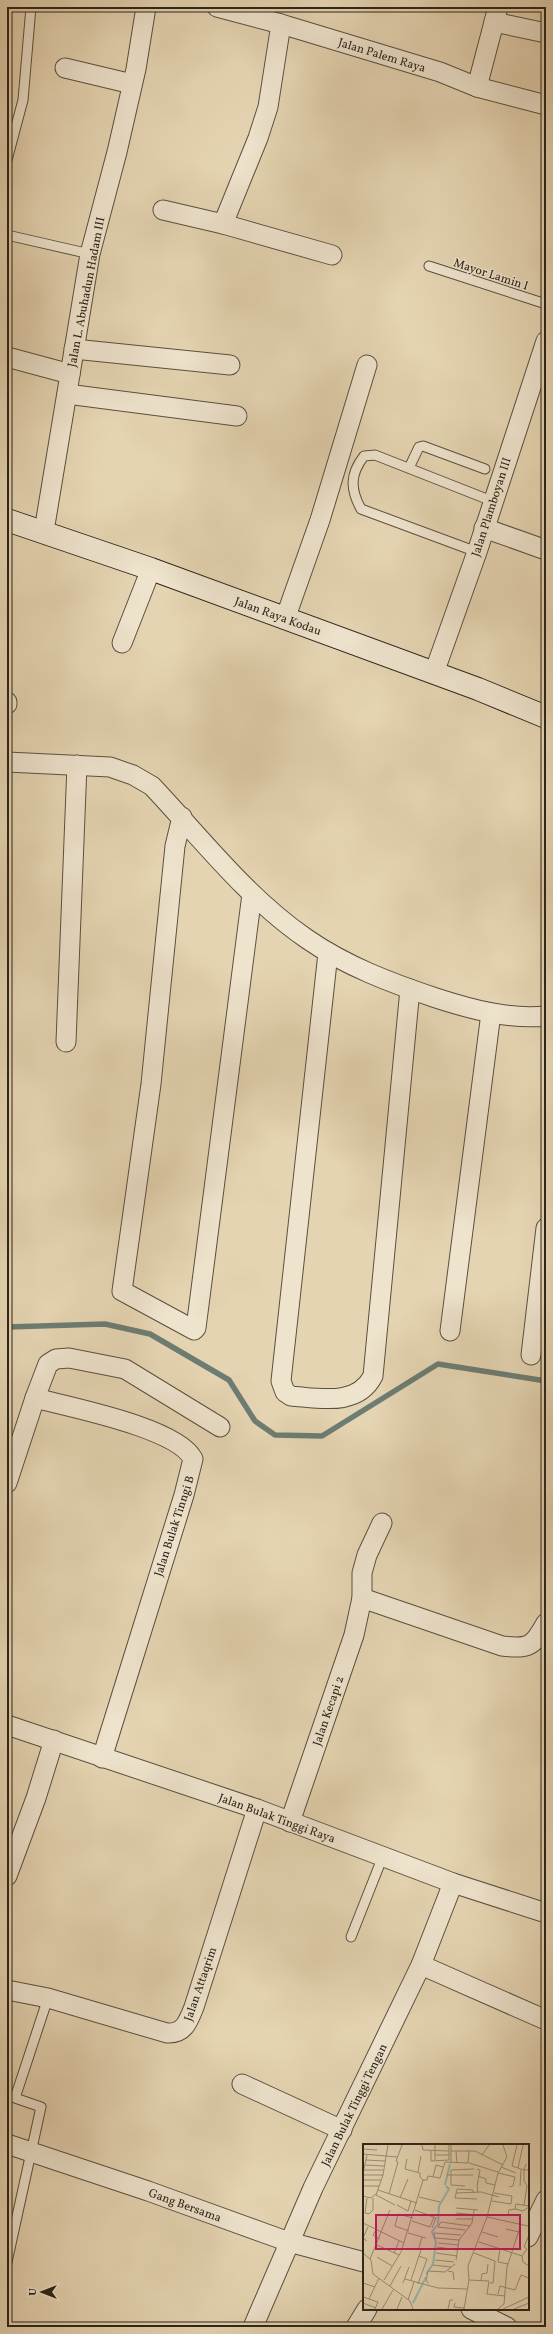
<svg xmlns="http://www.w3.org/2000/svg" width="553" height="2334" font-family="Vollkorn,serif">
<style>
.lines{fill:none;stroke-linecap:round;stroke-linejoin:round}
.stream{stroke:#6c7d73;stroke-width:5.5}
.lane-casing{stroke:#5a503e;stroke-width:11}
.street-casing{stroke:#5a503e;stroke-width:21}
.secondary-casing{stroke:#2c2418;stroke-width:24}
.lane{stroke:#eee3cd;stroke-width:9}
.street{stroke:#eee3cd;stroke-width:19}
.secondary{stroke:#eee3cd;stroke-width:22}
.labels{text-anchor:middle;stroke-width:3;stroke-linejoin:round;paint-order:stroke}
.street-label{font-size:12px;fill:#2c2418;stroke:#eee3cd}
.inset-river{fill:none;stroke:#96b8b0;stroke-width:2}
.inset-road{fill:none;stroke:#9b8e74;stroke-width:1}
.view{fill:#c2185b;fill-opacity:0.15;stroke:#c2185b;stroke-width:2}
.inset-edge{fill:none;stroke:#2c2418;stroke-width:2}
</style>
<rect width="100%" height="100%" fill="#e5d4b2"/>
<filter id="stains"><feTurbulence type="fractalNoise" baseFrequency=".005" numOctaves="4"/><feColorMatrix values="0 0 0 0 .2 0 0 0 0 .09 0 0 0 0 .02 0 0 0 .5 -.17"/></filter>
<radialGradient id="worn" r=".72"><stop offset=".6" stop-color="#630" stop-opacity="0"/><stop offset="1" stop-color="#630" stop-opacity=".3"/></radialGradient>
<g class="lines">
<!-- stream -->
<path class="stream" d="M7,1327L105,1324L150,1334L229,1380L255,1421L275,1435L322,1436L438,1364L546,1381"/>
<defs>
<g id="lane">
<path d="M7,160L23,100L31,7"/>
<path d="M7,235L90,254"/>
<path d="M429,266L546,304"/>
<path d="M409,468L419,447L423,446L485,469"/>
<path d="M477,552L361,509C350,489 350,474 364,456L375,455L492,501"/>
<path d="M351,1937L383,1856"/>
<path d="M7,2262L41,2107L15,2098L48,1998"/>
</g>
<g id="street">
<path d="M217,7L281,24L440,72L477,87L546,105"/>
<path d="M494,22L546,33"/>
<path d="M65,68L132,84"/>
<path d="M477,87L498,7"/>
<path d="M163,210L223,224L332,255"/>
<path d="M223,224L258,138L268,107L281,24"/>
<path d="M74,349L230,365"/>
<path d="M7,357L70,374"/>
<path d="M67,394L237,416"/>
<path d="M484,528L546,550"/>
<path d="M44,531L90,254L117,152L136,69L146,7"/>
<path d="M285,619L320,520L367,365"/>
<path d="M122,643L151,569"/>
<path d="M434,673L477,552L546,341"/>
<path d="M7,704V702"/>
<path d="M7,762L110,767L133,775L152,786C201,838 247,898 307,939C346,966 391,983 436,998C470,1009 510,1020 546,1016"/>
<path d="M182,817L175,846L151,1084L122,1291L194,1330L196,1328L252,894"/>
<path d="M328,953L281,1381L285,1392L291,1396C319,1398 357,1407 373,1376L410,989"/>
<path d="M66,1042L77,765"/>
<path d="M450,1331L491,1013"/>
<path d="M531,1355L546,1228"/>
<path d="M35,1398C69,1407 178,1428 193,1459L184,1495L102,1758"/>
<path d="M7,1483L35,1398L48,1364L56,1359L69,1358L125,1369L220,1427"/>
<path d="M362,1598L502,1646C529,1649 533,1647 546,1623"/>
<path d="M7,1725L257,1809L453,1883L546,1913"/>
<path d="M290,1822L354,1635L362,1598V1573L367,1555L382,1523"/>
<path d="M7,1876L36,1798L54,1740"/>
<path d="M421,1965L546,2020"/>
<path d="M7,1990L48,1998L167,2033C184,2034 188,2022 194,2007L257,1809"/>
<path d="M242,2084L342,2130"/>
<path d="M7,2144L148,2191L289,2242L364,2262"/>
<path d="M528,2237L546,2200"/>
<path d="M471,2309L507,2327"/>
<path d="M253,2327L313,2188L421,1965L453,1883"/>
<path d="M356,2327L367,2309"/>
</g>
<path id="secondary" d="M7,520L151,569L478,689L546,717"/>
</defs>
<!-- lane casing -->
<use href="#lane" class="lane-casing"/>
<!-- street casing -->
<use href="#street" class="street-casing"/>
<!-- secondary casing -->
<use href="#secondary" class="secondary-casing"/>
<!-- lane -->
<use href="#lane" class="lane"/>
<!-- street -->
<use href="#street" class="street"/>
<!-- secondary -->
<use href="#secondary" class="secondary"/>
</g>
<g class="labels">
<!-- street labels -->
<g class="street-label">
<text transform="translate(382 55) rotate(17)" y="4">Jalan Palem Raya</text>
<text transform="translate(491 274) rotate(18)" y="4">Mayor Lamin I</text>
<text transform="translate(86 292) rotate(-79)" y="4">Jalan L. Abuhadun Hadam III</text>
<text transform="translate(491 507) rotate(-72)" y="4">Jalan Plamboyan III</text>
<text transform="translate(278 616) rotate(20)" y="4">Jalan Raya Kodau</text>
<text transform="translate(174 1526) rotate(-72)" y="4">Jalan Bulak Tinngi B</text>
<text transform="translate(328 1711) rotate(-71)" y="4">Jalan Kecapi 2</text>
<text transform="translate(277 1818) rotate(20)" y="4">Jalan Bulak Tinggi Raya</text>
<text transform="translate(200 1984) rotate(-71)" y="4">Jalan Attaqrim</text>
<text transform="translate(354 2105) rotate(-64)" y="4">Jalan Bulak Tinggi Tengan</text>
<text transform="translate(185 2205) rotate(20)" y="4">Gang Bersama</text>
</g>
</g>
<!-- overview -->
<g transform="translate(363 2144)">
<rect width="166" height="166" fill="#e5d4b2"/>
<path class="inset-river" d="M82,41L87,20M63,130L70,120L73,98L69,88L75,80L76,62L86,45L83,42M50,159L63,133"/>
<path class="inset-road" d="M25,1L20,31L13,51L32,61M59,1L60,6L86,7M86,1V16M88,1V19M154,1L149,22L161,26L163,20M0,5L14,6M68,6V17L86,16M88,7H112L140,21M93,7L94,19M0,10L34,13M72,11H86M119,11L126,1M3,16L22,17M72,16V1M35,18L33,17L39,1M106,19L135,28M2,21L21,22M138,23L153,29M155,24L160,1M114,25L117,26L114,42L115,48M1,26H20M55,28L58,12M0,29L4,11M135,29L152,33L150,42L146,43M0,31H20M84,31H110M115,32L123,35V39L132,41M70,33L73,21L80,23M0,36H18M60,36H64L65,32L77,34L82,18L105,19L106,7M0,42H17M102,42L88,41V26L111,25M157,42L158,26M15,46L54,59M93,49L118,48L136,53M110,49V46L94,45L92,54L114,55M26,50L35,18M0,52L8,54L13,50M56,53L77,58M4,54L2,69L6,70L10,66V54M37,54L45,35M129,57L148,60L149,52L131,49M34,61L45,67L48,57M161,61L164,42L161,37V26H166M93,64L115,66M152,65L160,67L166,63M52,66L73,74L69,84M166,67V84M93,69L114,71M145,71L146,66L152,65L153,60L166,62M124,73L165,82M93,75H110M49,77L67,83L71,73M0,79L41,99M143,85L156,88M13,86L10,91L17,95M102,86L75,83L78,78L107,82M46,87L32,82L35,70L50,74M119,88L135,93M45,89L63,94M96,96L72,94L71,89L98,91M4,97L0,94L5,83M116,98L159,112M75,99L95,101M14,101L36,111M74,103L95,106M161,103L164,105L159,112L160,118L166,122M161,103L166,91M137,105L135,118L145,120M0,109L8,116L10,130L47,157L50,165M31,109L36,97M73,109L94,112M111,109L132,117L130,139H127M14,113L29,122M7,115L27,66M72,116L91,118M93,116L96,96L109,79L111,66M70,121L88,123M85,127L90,128L91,136M42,135L75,144L105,145M21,136L38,108L60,36L57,33V29L42,25L44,15M48,136L58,106L56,103L59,93M106,136L126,137L124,150L142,152M118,136L119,130L124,129L125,120M0,139L12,143M40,139L46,123M66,139L63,137L65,127L82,128L92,120M55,140L64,115L56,112M27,142L38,122M135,150L137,142L152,146L158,131L166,134M0,153L15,158L12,165M6,155L16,134M45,156L51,138M0,159L13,164M92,159L91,163L101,164M19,165L30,146M34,165L39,153M85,165L87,156H90M101,165L106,136L105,122L124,73L135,29L144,13L140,1M135,165L141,160L144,123L158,80M140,165L166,153M151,165L166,159"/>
<path class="view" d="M13,71H157V105H13Z"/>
<rect width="166" height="166" class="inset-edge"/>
</g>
<!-- margin -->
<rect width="553" height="2334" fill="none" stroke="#e5d4b2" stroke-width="24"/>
<rect x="8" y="8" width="537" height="2318" fill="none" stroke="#2c2418" stroke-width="2"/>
<rect x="12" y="12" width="529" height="2310" fill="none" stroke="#2c2418"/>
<!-- north arrow -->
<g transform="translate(42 2292) rotate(270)" stroke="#eee3cd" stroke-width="3" paint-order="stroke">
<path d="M0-3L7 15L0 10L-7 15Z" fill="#2c2418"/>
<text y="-6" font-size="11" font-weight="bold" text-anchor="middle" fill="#2c2418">U</text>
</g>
<rect width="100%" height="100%" filter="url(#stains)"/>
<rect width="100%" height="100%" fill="url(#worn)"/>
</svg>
